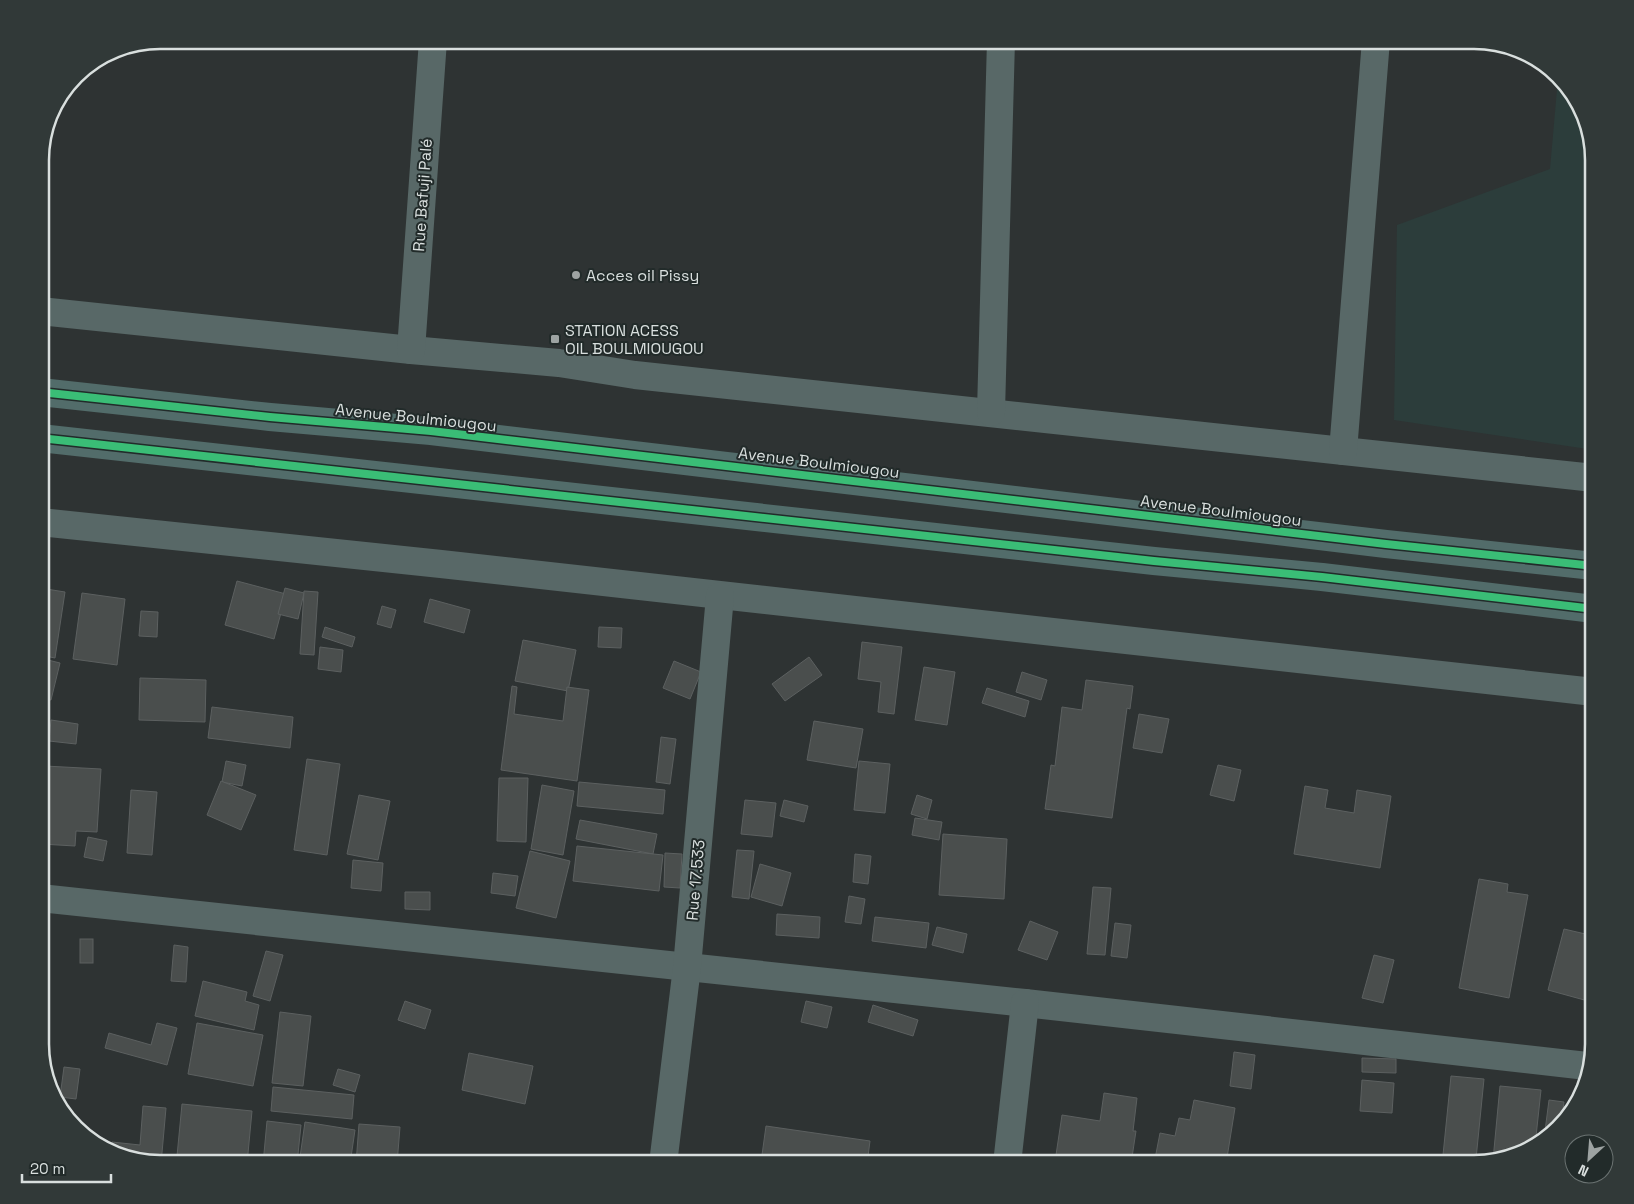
<svg xmlns="http://www.w3.org/2000/svg" width="1634" height="1204" font-family="'Space Grotesk',sans-serif">
<style>
.built{fill:#2c3d3b}
.building{fill:#4a4e4d;stroke:#5c6060}
.lines{fill:none;stroke-linecap:round;stroke-linejoin:round}
.minor{stroke:#586867;stroke-width:28}
.trunk{stroke:#526c6a;stroke-width:28}
.cycleway-casing{stroke:#222b2a;stroke-width:11}
.cycleway{stroke:#3abd76;stroke-width:8}
.poi-dot{fill:#9da3a2;stroke:#222b2a;stroke-width:2}
.labels{text-anchor:middle;stroke-width:4;stroke-linejoin:round;paint-order:stroke}
.street-label{font-size:16px;fill:#d9dfde;stroke:#222b2a}
.poi-label{font-size:16px;fill:#d9dfde;stroke:#222b2a;text-anchor:start}
.rim{fill:none;stroke:#d9dfde;stroke-width:2.5}
</style>
<rect width="100%" height="100%" fill="#2e3333"/>
<!-- built -->
<path class="built" d="M1558,78L1582,106L1594,159V450L1394,420L1397,225L1550,169Z"/>
<!-- building -->
<g class="building">
<path d="M237,581L286,594L274,639L225,625Z"/>
<path d="M40,588L65,592L55,658L40,655Z"/>
<path d="M285,588L304,593L298,619L278,614Z"/>
<path d="M304,591L318,592L314,655L300,654Z"/>
<path d="M82,593L125,599L117,665L73,659Z"/>
<path d="M430,599L470,610L464,633L424,622Z"/>
<path d="M382,606L396,610L391,628L377,624Z"/>
<path d="M141,611L158,612L157,637L139,636Z"/>
<path d="M325,627L355,637L352,647L322,637Z"/>
<path d="M599,627L622,628L621,648L598,647Z"/>
<path d="M523,640L576,650L568,691L515,681Z"/>
<path d="M862,642L902,647L894,714L878,712L881,682L858,679Z"/>
<path d="M320,647L343,650L341,672L318,669Z"/>
<path d="M809,657L822,675L785,701L772,684Z"/>
<path d="M40,658L60,663L51,700L40,698Z"/>
<path d="M674,661L701,672L690,699L663,688Z"/>
<path d="M924,667L955,672L947,725L915,720Z"/>
<path d="M1022,672L1047,680L1041,700L1016,692Z"/>
<path d="M140,678L206,680L205,722L139,720Z"/>
<path d="M1086,680L1133,686L1130,709L1127,708L1112,818L1045,809L1051,765L1055,766L1062,707L1082,710Z"/>
<path d="M512,686L517,687L514,714L563,721L567,687L589,690L577,781L501,770Z"/>
<path d="M987,688L1029,701L1025,717L982,703Z"/>
<path d="M212,707L293,717L290,748L208,738Z"/>
<path d="M1139,714L1169,719L1162,753L1133,748Z"/>
<path d="M51,720L78,724L76,744L49,741Z"/>
<path d="M814,721L863,729L856,768L807,760Z"/>
<path d="M661,737L676,739L670,784L656,782Z"/>
<path d="M307,759L340,764L327,855L294,850Z"/>
<path d="M226,761L246,765L242,786L222,782Z"/>
<path d="M859,761L890,764L885,813L854,810Z"/>
<path d="M1218,765L1241,770L1234,801L1210,795Z"/>
<path d="M45,766L101,769L97,832L76,831L75,846L41,844Z"/>
<path d="M499,778H528L526,842L497,841Z"/>
<path d="M221,781L256,795L241,830L207,815Z"/>
<path d="M579,782L665,790L663,814L577,806Z"/>
<path d="M542,785L574,791L563,855L531,849Z"/>
<path d="M1305,786L1328,790L1325,808L1354,813L1357,790L1391,796L1380,868L1294,854Z"/>
<path d="M131,790L157,792L152,855L127,853Z"/>
<path d="M359,795L390,801L378,860L347,854Z"/>
<path d="M917,795L932,800L927,819L911,814Z"/>
<path d="M745,800L776,803L772,837L741,834Z"/>
<path d="M784,800L808,806L804,822L780,816Z"/>
<path d="M915,818L942,822L939,840L912,835Z"/>
<path d="M580,820L657,834L653,854L576,839Z"/>
<path d="M943,834L1007,839L1004,899L939,895Z"/>
<path d="M88,837L107,841L103,861L84,857Z"/>
<path d="M577,846L663,855L659,891L573,881Z"/>
<path d="M737,850L754,851L749,899L732,897Z"/>
<path d="M530,851L570,861L556,918L516,908Z"/>
<path d="M665,853L682,854L680,888L664,887Z"/>
<path d="M855,854L871,856L868,884L853,882Z"/>
<path d="M353,860L383,863L381,891L351,888Z"/>
<path d="M760,864L791,873L782,906L751,897Z"/>
<path d="M493,873L518,876L515,896L491,893Z"/>
<path d="M1479,879L1508,884L1507,892L1528,895L1509,998L1459,988Z"/>
<path d="M1093,887L1111,888L1105,955L1087,954Z"/>
<path d="M405,892H430V910L405,909Z"/>
<path d="M849,896L865,899L861,924L845,922Z"/>
<path d="M777,914L820,917L819,938L776,935Z"/>
<path d="M875,917L929,923L926,948L872,941Z"/>
<path d="M1030,921L1058,932L1047,960L1018,950Z"/>
<path d="M1115,923L1131,925L1127,958L1111,956Z"/>
<path d="M937,927L967,934L963,953L932,945Z"/>
<path d="M1564,929L1594,936V980L1588,1001L1548,990Z"/>
<rect x="80" y="939" width="13" height="24"/>
<path d="M174,945L188,947L186,982L171,981Z"/>
<path d="M266,951L283,955L270,1001L253,996Z"/>
<path d="M1374,955L1394,960L1383,1003L1362,998Z"/>
<path d="M203,981L247,992L245,1001L259,1005L254,1030L195,1016Z"/>
<path d="M405,1001L431,1010L425,1029L398,1020Z"/>
<path d="M806,1001L832,1007L827,1028L801,1022Z"/>
<path d="M873,1005L918,1020L913,1036L868,1022Z"/>
<path d="M280,1012L311,1016L303,1086L272,1083Z"/>
<path d="M157,1023L177,1028L167,1065L105,1048L109,1033L151,1045Z"/>
<path d="M197,1023L263,1035L253,1086L188,1074Z"/>
<path d="M1234,1052L1255,1055L1251,1089L1230,1086Z"/>
<path d="M469,1053L533,1066L525,1104L462,1090Z"/>
<path d="M1362,1058L1396,1059V1073L1362,1072Z"/>
<path d="M64,1067L80,1069L76,1099L60,1097Z"/>
<path d="M338,1069L360,1075L355,1092L333,1085Z"/>
<path d="M1451,1076L1484,1079L1476,1159L1443,1155Z"/>
<path d="M1362,1080L1394,1083L1392,1113L1360,1111Z"/>
<path d="M1500,1086L1541,1090L1535,1146L1528,1152L1493,1160Z"/>
<path d="M273,1087L354,1095L352,1119L271,1111Z"/>
<path d="M1104,1093L1137,1098L1133,1131H1136L1131,1164H1119L1056,1155L1062,1115L1100,1121Z"/>
<path d="M1194,1100L1235,1108L1226,1164H1154L1160,1133L1175,1136L1179,1118L1190,1120Z"/>
<path d="M1549,1100L1564,1102L1561,1124L1552,1131H1545Z"/>
<path d="M182,1104L252,1111L247,1164L177,1156Z"/>
<path d="M143,1106L166,1108L161,1164L112,1148V1142L140,1145Z"/>
<path d="M267,1121L301,1125L297,1164H263Z"/>
<path d="M305,1122L355,1130L350,1164H299Z"/>
<path d="M359,1124L400,1127L397,1164H356Z"/>
<path d="M766,1126L870,1141L867,1164H825L762,1155Z"/>
</g>
<g class="lines">
<!-- minor -->
<g class="minor">
<path d="M40,311L411,350L559,363L635,375L1594,478"/>
<path d="M411,350L433,40"/>
<path d="M991,412L1001,40"/>
<path d="M1343,451L1376,40"/>
<path d="M40,522L441,564L1594,692"/>
<path d="M40,898L1025,1003L1587,1066"/>
<path d="M663,1164L687,967L720,596"/>
<path d="M1007,1164L1025,1003"/>
</g>
<!-- trunk -->
<g class="trunk">
<path d="M40,392L270,417L431,431L1386,544L1594,566"/>
<path d="M40,438L1154,561L1322,577L1594,609"/>
</g>
<defs>
<g id="cycleway">
<path d="M40,392L270,417L431,431L1386,544L1594,566"/>
<path d="M40,438L1154,561L1322,577L1594,609"/>
</g>
</defs>
<!-- cycleway casing -->
<use href="#cycleway" class="cycleway-casing"/>
<!-- cycleway -->
<use href="#cycleway" class="cycleway"/>
</g>
<!-- markers -->
<g class="poi-dot">
<circle cx="576" cy="275" r="5"/>
<rect x="550" y="334" width="10" height="10" rx="2.5"/>
</g>
<g class="labels">
<!-- street labels -->
<g class="street-label">
<text transform="translate(422 195) rotate(-86)" y="6">Rue Bafuji Palé</text>
<text transform="translate(416 417) rotate(6)" y="6">Avenue Boulmiougou</text>
<text transform="translate(819 462) rotate(7)" y="6">Avenue Boulmiougou</text>
<text transform="translate(1221 510) rotate(7)" y="6">Avenue Boulmiougou</text>
<text transform="translate(695 880) rotate(-85)" y="6">Rue 17.533</text>
</g>
<!-- poi labels -->
<g class="poi-label">
<text x="586" y="281">Acces oil Pissy</text>
<text x="565" y="336">STATION ACESS<tspan x="565" dy="18">OIL BOULMIOUGOU</tspan></text>
</g>
</g>
<!-- crop -->
<path d="M0 0H1634V1204H0ZM160 49H1474A111 111 0 0 1 1585 160V1044A111 111 0 0 1 1474 1155H160A111 111 0 0 1 49 1044V160A111 111 0 0 1 160 49Z" fill="#313938" fill-rule="evenodd"/>
<path class="rim" d="M160 49H1474A111 111 0 0 1 1585 160V1044A111 111 0 0 1 1474 1155H160A111 111 0 0 1 49 1044V160A111 111 0 0 1 160 49Z"/>
<!-- north arrow -->
<g transform="translate(1589 1159) rotate(206)"><circle r="24" fill="#222b2a" stroke="#6b7372"/>
<path d="M0-4L9 19L0 12L-9 19Z" fill="#9da3a2"/>
<text y="-8" font-size="14" font-weight="bold" text-anchor="middle" fill="#d9dfde">N</text>
</g>
<!-- scale -->
<path d="M22 1174v8h89v-8" fill="none" stroke="#d9dfde" stroke-width="2.5"/>
<text x="30" y="1174" font-size="15" fill="#d9dfde" stroke="#222b2a" stroke-width="4" paint-order="stroke">20 m</text>
</svg>
